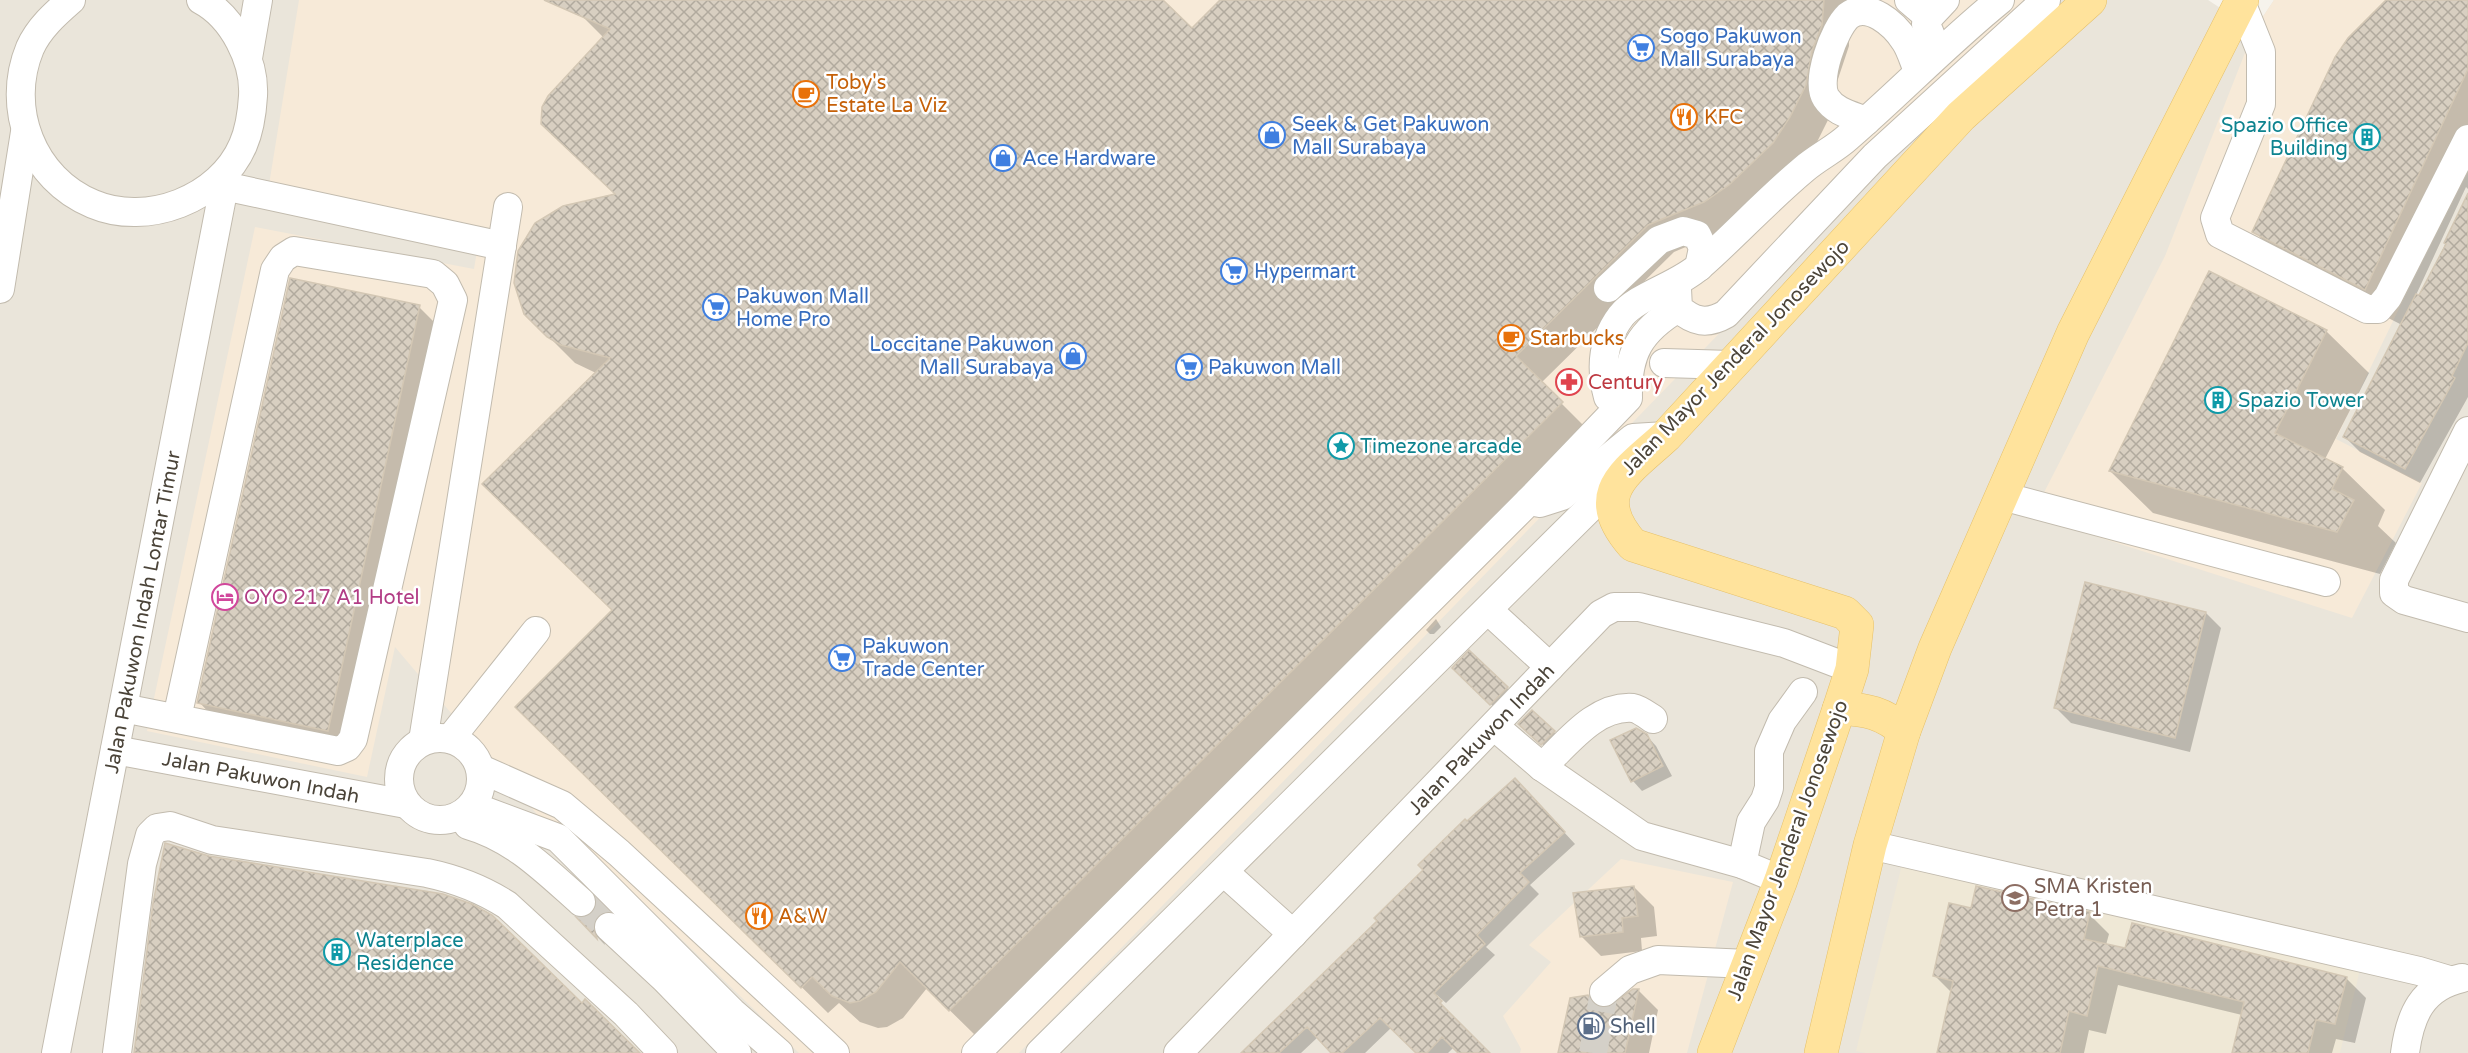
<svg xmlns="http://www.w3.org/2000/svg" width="2468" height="1053" font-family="'Varela Round',sans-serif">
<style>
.residential{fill:#eae5da}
.commercial{fill:#f7ead8}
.education{fill:#efe8d6}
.shadow{fill:#0003}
.building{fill:url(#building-cross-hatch);stroke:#d3c7b4;stroke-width:1.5}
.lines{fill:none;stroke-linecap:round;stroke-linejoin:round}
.minor-tunnel{stroke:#d4d0c8;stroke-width:28;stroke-dasharray:28 14;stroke-linecap:butt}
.minor-casing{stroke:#c2bbae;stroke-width:30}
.major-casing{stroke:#e6c16a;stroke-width:34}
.minor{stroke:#fff;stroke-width:28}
.major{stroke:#ffe39c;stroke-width:33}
.labels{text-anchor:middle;stroke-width:5;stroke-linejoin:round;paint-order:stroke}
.shop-label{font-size:20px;fill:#366cbe;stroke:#fff;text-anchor:start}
.food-label{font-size:20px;fill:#c56008;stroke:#fff;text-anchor:start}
.culture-label{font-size:20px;fill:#0d838f;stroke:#fff;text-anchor:start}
.street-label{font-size:20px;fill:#4b4439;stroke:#fff}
.health-label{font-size:20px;fill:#be3a42;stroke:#fff;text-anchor:start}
.hotel-label{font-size:20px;fill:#b23c85;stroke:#fff;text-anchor:start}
.education-label{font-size:20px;fill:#785e54;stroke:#fff;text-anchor:start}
.service-label{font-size:20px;fill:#4e5e75;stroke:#fff;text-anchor:start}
</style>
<defs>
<pattern id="building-cross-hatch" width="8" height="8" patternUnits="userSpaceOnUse" patternTransform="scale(1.5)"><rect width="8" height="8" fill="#d8cfc1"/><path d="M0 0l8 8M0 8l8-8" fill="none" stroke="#b1aa9e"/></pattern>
</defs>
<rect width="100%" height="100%" fill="#f6f3ec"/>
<!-- residential -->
<path class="residential" d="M0,0H2208L2254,30L2274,0H2468V1053H0Z"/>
<!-- commercial -->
<g class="commercial">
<path d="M299,0H2057L1923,124L1019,1053H799L581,842L541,819L395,647L367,777L147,731L255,227L474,269L479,239L267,197Z"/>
<path d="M2274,0H2468V166L2336,439L2422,483L2352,618L2032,516L2165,256L2254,30Z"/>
<path d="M1621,859L1733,882L1687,1053H1520L1521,1049L1503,1016L1551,962L1529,945Z"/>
</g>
<!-- education -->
<path class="education" d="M1907,844L2364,953L2340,1053H1865L1856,1051Z"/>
<!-- shadow -->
<g class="shadow">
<path d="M571,0H1161L1192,30L1222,0H1849V46L1834,91L1832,112L1816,144L1730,228L1674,252L1541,383L1588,430L976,1036L927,988L903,1018L887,1027L878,1028L860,1022L839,1003L828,1013L544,733L614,610L596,373L575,363L525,313L617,195L604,38L574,8Z"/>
<path d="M2388,0H2468V189L2466,187L2416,295L2420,297L2468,196V397L2420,483L2360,452L2345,437L2402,325L2290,268L2254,231Z"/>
<path d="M419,307L434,322L343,745L214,718L199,702Z"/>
<path d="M2326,331L2369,373L2325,459L2342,468L2385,510L2378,526L2396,543L2380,574L2153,513L2110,471Z"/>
<path d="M2206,613L2221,628L2190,752L2071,723L2056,708Z"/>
<path d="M1436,619L1441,627L1434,634H1430L1426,630Z"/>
<path d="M1454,668L1507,688L1517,698L1501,714Z"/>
<path d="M1532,712L1558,736L1547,748L1524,729Z"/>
<path d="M1646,735L1656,746L1672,776L1642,791L1633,781Z"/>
<path d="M1526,791L1575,844L1530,885L1539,894L1486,947L1495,955L1446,1003L1437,995L1435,997L1488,1053H1460L1454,1047L1448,1053H1418L1392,1027L1365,1053H1333L1318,1037L1301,1053H1242L1379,921L1467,823Z"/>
<path d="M1634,887L1654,907L1657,936L1641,938L1642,951L1601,956L1581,936Z"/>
<path d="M598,903L616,921L602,933L605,945L580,919H586L594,914Z"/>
<path d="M1972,910L2089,914L2109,934L2106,945L2346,978L2366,998L2355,1043L2336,1039L2332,1053H2233L2242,1015L2118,985L2106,1034L2089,1030L2084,1053H1938L1952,993L1934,975Z"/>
<path d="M1638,990L1658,1010L1649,1053H1560L1587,996L1598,1007L1607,1010Z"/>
</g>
<!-- building -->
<g class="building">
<path d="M544,0H1163L1192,28L1220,0H1824L1822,25L1812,51L1806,85L1790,117L1773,143L1729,185L1704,202L1648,225L1516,356L1563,402L949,1011L900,962L876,992L860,1001L850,1003L832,996L812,977L801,988L515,707L612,610L482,484L610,358L561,345L547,337L524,314L514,283L518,251L535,223L563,206L615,194L541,124L542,107L548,96L610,29Z"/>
<path d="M2386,0H2468V69L2365,290L2252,232L2335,57L2348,38Z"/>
<path d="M2468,193V343L2452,376L2455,378L2405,469L2343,437L2416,294L2419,295L2446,244L2444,243Z"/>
<path d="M2209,271L2327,330L2275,433L2343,467L2332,489L2354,500L2337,532L2109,471Z"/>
<path d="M290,278L420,305L328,731L197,703Z"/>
<path d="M2085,582L2206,612L2175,738L2054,708Z"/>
<path d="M1469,650L1508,687L1490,705L1452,668Z"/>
<path d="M1532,710L1555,731L1541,745L1518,724Z"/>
<path d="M1636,728L1647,734L1663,766L1631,782L1610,740Z"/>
<path d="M1515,778L1565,832L1520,873L1529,882L1477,935L1485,944L1434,993L1442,1001L1440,1003L1490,1053H1458L1442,1037L1427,1053H1416L1380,1018L1342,1053H1331L1307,1027L1279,1053H1241L1377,921L1374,918L1423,870L1418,865L1465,819L1467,821Z"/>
<path d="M165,843L209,856L443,894L472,904L492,915L582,1003L585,999L640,1053H134L153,903Z"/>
<path d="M1634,886L1638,916L1622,918L1623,932L1580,937L1573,893Z"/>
<path d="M1976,886L2090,912L2084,939L2125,948L2132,923L2347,977L2335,1024L2316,1020L2308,1053H2232L2244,1002L2098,966L2087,1016L2069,1011L2060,1053H1937L1953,981L1933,976L1949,903L1971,908Z"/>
<path d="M597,900L608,911L597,915L593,923L597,939L576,917L586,918L593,913Z"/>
<path d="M1633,989H1639L1625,1053H1558L1570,998L1588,995L1592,1003L1606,1008Z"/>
</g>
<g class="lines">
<!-- minor-tunnel -->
<g class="minor-tunnel">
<path d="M581,902L609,927"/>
<path d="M1593,1053L1604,992"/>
</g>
<defs>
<g id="minor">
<path d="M71,0C55,14 39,28 30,48C5,108 32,179 93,204C147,227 220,199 243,145C250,129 252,113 253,96C255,61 233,17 201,0"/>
<path d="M1909,0L1929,17"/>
<path d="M2241,2L2261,52V104L2215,218L2220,234L2367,309H2378L2388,297L2468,139"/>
<path d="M1938,53L1926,24L1929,17L1945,0"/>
<path d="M248,58L258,0"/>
<path d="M1866,121C1851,115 1835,112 1826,98C1815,81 1834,29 1848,16C1868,0 1895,25 1905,41C1911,50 1914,62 1918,71"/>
<path d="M224,186L502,246"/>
<path d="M1608,288L1659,240L1683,231L1697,235L1703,248L1699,267"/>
<path d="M0,289L25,132"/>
<path d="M1677,289L1678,308C1694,322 1707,325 1726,314L1875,156L2046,0"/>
<path d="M1664,363L1731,365"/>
<path d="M1608,397C1600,368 1602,341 1621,316C1638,295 1678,286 1701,265C1736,234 1768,199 1804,169C1818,157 1835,149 1848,137C1900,92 1947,43 2000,0"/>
<path d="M2468,431L2394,580V593L2404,600L2468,618"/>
<path d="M2002,496L2326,582"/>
<path d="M1529,501L1540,503L1562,496L1633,438L1666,436"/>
<path d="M1488,610L1550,667"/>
<path d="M123,708L338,751L347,747L353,739L453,300L445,284L433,274L294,251L283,258L275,270L177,718"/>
<path d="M1494,726L1542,767L1642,836L1742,864L1781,880"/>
<circle cx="440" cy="779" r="41"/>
<path d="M450,739L536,631"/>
<path d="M423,741L508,207"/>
<path d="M115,750L406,804"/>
<path d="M1542,767C1567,744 1595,705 1633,708C1639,709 1647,715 1653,719"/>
<path d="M481,769L562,805L619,853L835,1053"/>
<path d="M472,806L558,838L732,1012L779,1053"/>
<path d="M468,825C514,838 546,871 581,902"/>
<path d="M1870,845L2419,971L2449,980"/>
<path d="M1742,864L1751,822L1765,800L1769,788V751L1782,721L1803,692"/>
<path d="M1224,872L1293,934"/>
<path d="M609,927L665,979L737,1053"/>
<path d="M1604,992L1630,970L1658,960L1748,964"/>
<path d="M56,1053L227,171"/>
<path d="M117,1053L142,864L150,835L157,828L170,826L212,840L427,873C456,879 482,889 507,905L626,1014L663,1053"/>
<path d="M976,1053L1529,501L1628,398C1627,353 1640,331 1678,308"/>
<path d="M1040,1053L1615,483"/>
<path d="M1178,1053L1601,614L1614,607H1639L1784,643L1852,669"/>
<path d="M2405,1053C2410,1015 2422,987 2462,978"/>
</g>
<g id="major">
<path d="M1839,709C1865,708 1885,714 1904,731"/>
<path d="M1714,1053L1781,880L1839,709L1852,669L1857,625L1845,613L1633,545C1587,493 1627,472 1666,436L1961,116L2090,0"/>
<path d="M1821,1053L1870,845L1904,731L1935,648L2073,333L2242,0"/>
</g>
</defs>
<!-- minor casing -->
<use href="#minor" class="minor-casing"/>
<!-- major casing -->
<use href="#major" class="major-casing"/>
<!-- minor -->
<use href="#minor" class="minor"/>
<!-- major -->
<use href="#major" class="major"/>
</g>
<!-- icons -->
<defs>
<symbol id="supermarket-ring" viewBox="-11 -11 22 22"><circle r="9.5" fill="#fff" stroke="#3f7fe0" stroke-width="1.5"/><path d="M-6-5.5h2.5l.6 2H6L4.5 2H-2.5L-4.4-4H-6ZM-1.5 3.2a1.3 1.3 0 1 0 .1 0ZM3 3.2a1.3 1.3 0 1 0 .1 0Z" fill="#3f7fe0"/></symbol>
<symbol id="cafe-ring" viewBox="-11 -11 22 22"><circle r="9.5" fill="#fff" stroke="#e8710a" stroke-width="1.5"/><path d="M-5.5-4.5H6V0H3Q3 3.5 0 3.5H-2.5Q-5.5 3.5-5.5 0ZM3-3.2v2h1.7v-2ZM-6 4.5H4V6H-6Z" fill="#e8710a"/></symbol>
<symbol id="restaurant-ring" viewBox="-11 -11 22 22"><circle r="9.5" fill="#fff" stroke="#e8710a" stroke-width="1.5"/><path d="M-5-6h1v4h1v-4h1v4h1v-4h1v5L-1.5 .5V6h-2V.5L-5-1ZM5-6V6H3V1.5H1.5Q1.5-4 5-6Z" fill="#e8710a"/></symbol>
<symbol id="shop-ring" viewBox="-11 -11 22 22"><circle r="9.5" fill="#fff" stroke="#3f7fe0" stroke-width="1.5"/><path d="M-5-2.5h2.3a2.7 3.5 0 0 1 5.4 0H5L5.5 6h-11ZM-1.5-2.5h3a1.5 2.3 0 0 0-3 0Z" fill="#3f7fe0"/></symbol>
<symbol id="building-ring" viewBox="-11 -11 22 22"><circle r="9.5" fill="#fff" stroke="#0f9aa8" stroke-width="1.5"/><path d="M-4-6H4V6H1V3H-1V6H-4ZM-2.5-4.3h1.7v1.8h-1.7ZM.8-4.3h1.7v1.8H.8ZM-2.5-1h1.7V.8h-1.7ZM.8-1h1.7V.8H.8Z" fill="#0f9aa8"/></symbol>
<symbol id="pharmacy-ring" viewBox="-11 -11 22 22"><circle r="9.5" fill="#fff" stroke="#e0444e" stroke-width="1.5"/><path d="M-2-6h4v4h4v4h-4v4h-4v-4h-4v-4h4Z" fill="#e0444e"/></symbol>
<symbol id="sight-ring" viewBox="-11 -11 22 22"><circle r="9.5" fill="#fff" stroke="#0f9aa8" stroke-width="1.5"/><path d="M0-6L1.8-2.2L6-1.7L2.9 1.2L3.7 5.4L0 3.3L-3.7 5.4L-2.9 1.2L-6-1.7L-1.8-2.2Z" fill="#0f9aa8"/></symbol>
<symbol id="hotel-ring" viewBox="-11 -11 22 22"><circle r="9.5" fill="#fff" stroke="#d1479c" stroke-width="1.5"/><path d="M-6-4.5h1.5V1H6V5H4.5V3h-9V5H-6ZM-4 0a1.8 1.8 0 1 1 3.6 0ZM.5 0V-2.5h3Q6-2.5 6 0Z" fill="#d1479c"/></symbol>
<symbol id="school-ring" viewBox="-11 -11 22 22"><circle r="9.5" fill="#fff" stroke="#8d6e63" stroke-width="1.5"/><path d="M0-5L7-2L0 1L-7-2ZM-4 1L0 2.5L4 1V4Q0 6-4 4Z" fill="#8d6e63"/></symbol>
<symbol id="fuel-ring" viewBox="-11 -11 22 22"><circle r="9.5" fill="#fff" stroke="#5c6f8a" stroke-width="1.5"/><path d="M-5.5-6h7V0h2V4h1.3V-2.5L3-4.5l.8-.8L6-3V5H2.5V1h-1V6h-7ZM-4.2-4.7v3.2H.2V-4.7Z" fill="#5c6f8a"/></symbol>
</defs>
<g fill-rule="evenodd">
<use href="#supermarket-ring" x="1626" y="33" width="30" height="30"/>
<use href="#cafe-ring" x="791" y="79" width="30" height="30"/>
<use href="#restaurant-ring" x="1669" y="102" width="30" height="30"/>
<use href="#shop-ring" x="1257" y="120" width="30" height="30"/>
<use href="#building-ring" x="2352" y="122" width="30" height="30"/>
<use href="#shop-ring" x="988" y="143" width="30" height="30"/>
<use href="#supermarket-ring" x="1219" y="256" width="30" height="30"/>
<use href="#supermarket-ring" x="701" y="292" width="30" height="30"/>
<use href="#cafe-ring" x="1496" y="323" width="30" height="30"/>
<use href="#shop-ring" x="1058" y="341" width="30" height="30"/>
<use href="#supermarket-ring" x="1174" y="352" width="30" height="30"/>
<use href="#pharmacy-ring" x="1554" y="367" width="30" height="30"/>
<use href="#building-ring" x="2203" y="385" width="30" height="30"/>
<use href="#sight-ring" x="1326" y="431" width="30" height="30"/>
<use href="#hotel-ring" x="210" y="582" width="30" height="30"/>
<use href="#supermarket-ring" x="827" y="643" width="30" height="30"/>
<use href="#school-ring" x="2000" y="883" width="30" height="30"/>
<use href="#restaurant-ring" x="744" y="901" width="30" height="30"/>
<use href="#building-ring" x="322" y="937" width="30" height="30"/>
<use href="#fuel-ring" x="1576" y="1011" width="30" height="30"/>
</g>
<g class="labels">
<!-- shop labels -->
<g class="shop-label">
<text x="1660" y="43">Sogo Pakuwon<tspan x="1660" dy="23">Mall Surabaya</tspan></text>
<text x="1292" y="131">Seek &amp; Get Pakuwon<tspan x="1292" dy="23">Mall Surabaya</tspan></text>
<text x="1022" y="165">Ace Hardware</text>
<text x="1254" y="278">Hypermart</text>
<text x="736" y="303">Pakuwon Mall<tspan x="736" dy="23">Home Pro</tspan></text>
<text x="1054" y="351" text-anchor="end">Loccitane Pakuwon<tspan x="1054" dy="23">Mall Surabaya</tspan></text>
<text x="1208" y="374">Pakuwon Mall</text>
<text x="862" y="653">Pakuwon<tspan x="862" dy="23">Trade Center</tspan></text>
</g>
<!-- food labels -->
<g class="food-label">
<text x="826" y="89">Toby's<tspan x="826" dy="23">Estate La Viz</tspan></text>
<text x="1704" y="124">KFC</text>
<text x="1530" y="345">Starbucks</text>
<text x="778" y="923">A&amp;W</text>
</g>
<!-- culture labels -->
<g class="culture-label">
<text x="2348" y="132" text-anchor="end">Spazio Office<tspan x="2348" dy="23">Building</tspan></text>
<text x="2238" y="407">Spazio Tower</text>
<text x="1360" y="453">Timezone arcade</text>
<text x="356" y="947">Waterplace<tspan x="356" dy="23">Residence</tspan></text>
</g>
<!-- street labels -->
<g class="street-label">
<text transform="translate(1735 357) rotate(-46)" y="7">Jalan Mayor Jenderal Jonosewojo</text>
<text transform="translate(142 612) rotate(-79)" y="7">Jalan Pakuwon Indah Lontar Timur</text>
<text transform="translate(1481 739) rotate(-46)" y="7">Jalan Pakuwon Indah</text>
<text transform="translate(261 777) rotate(11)" y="7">Jalan Pakuwon Indah</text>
<text transform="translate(1787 850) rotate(-70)" y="7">Jalan Mayor Jenderal Jonosewojo</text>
</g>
<!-- health labels -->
<g class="health-label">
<text x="1588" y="389">Century</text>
</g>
<!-- hotel labels -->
<g class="hotel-label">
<text x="244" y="604">OYO 217 A1 Hotel</text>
</g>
<!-- education labels -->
<g class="education-label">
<text x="2034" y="893">SMA Kristen<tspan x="2034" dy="23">Petra 1</tspan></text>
</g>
<!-- service labels -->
<g class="service-label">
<text x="1610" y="1033">Shell</text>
</g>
</g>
</svg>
